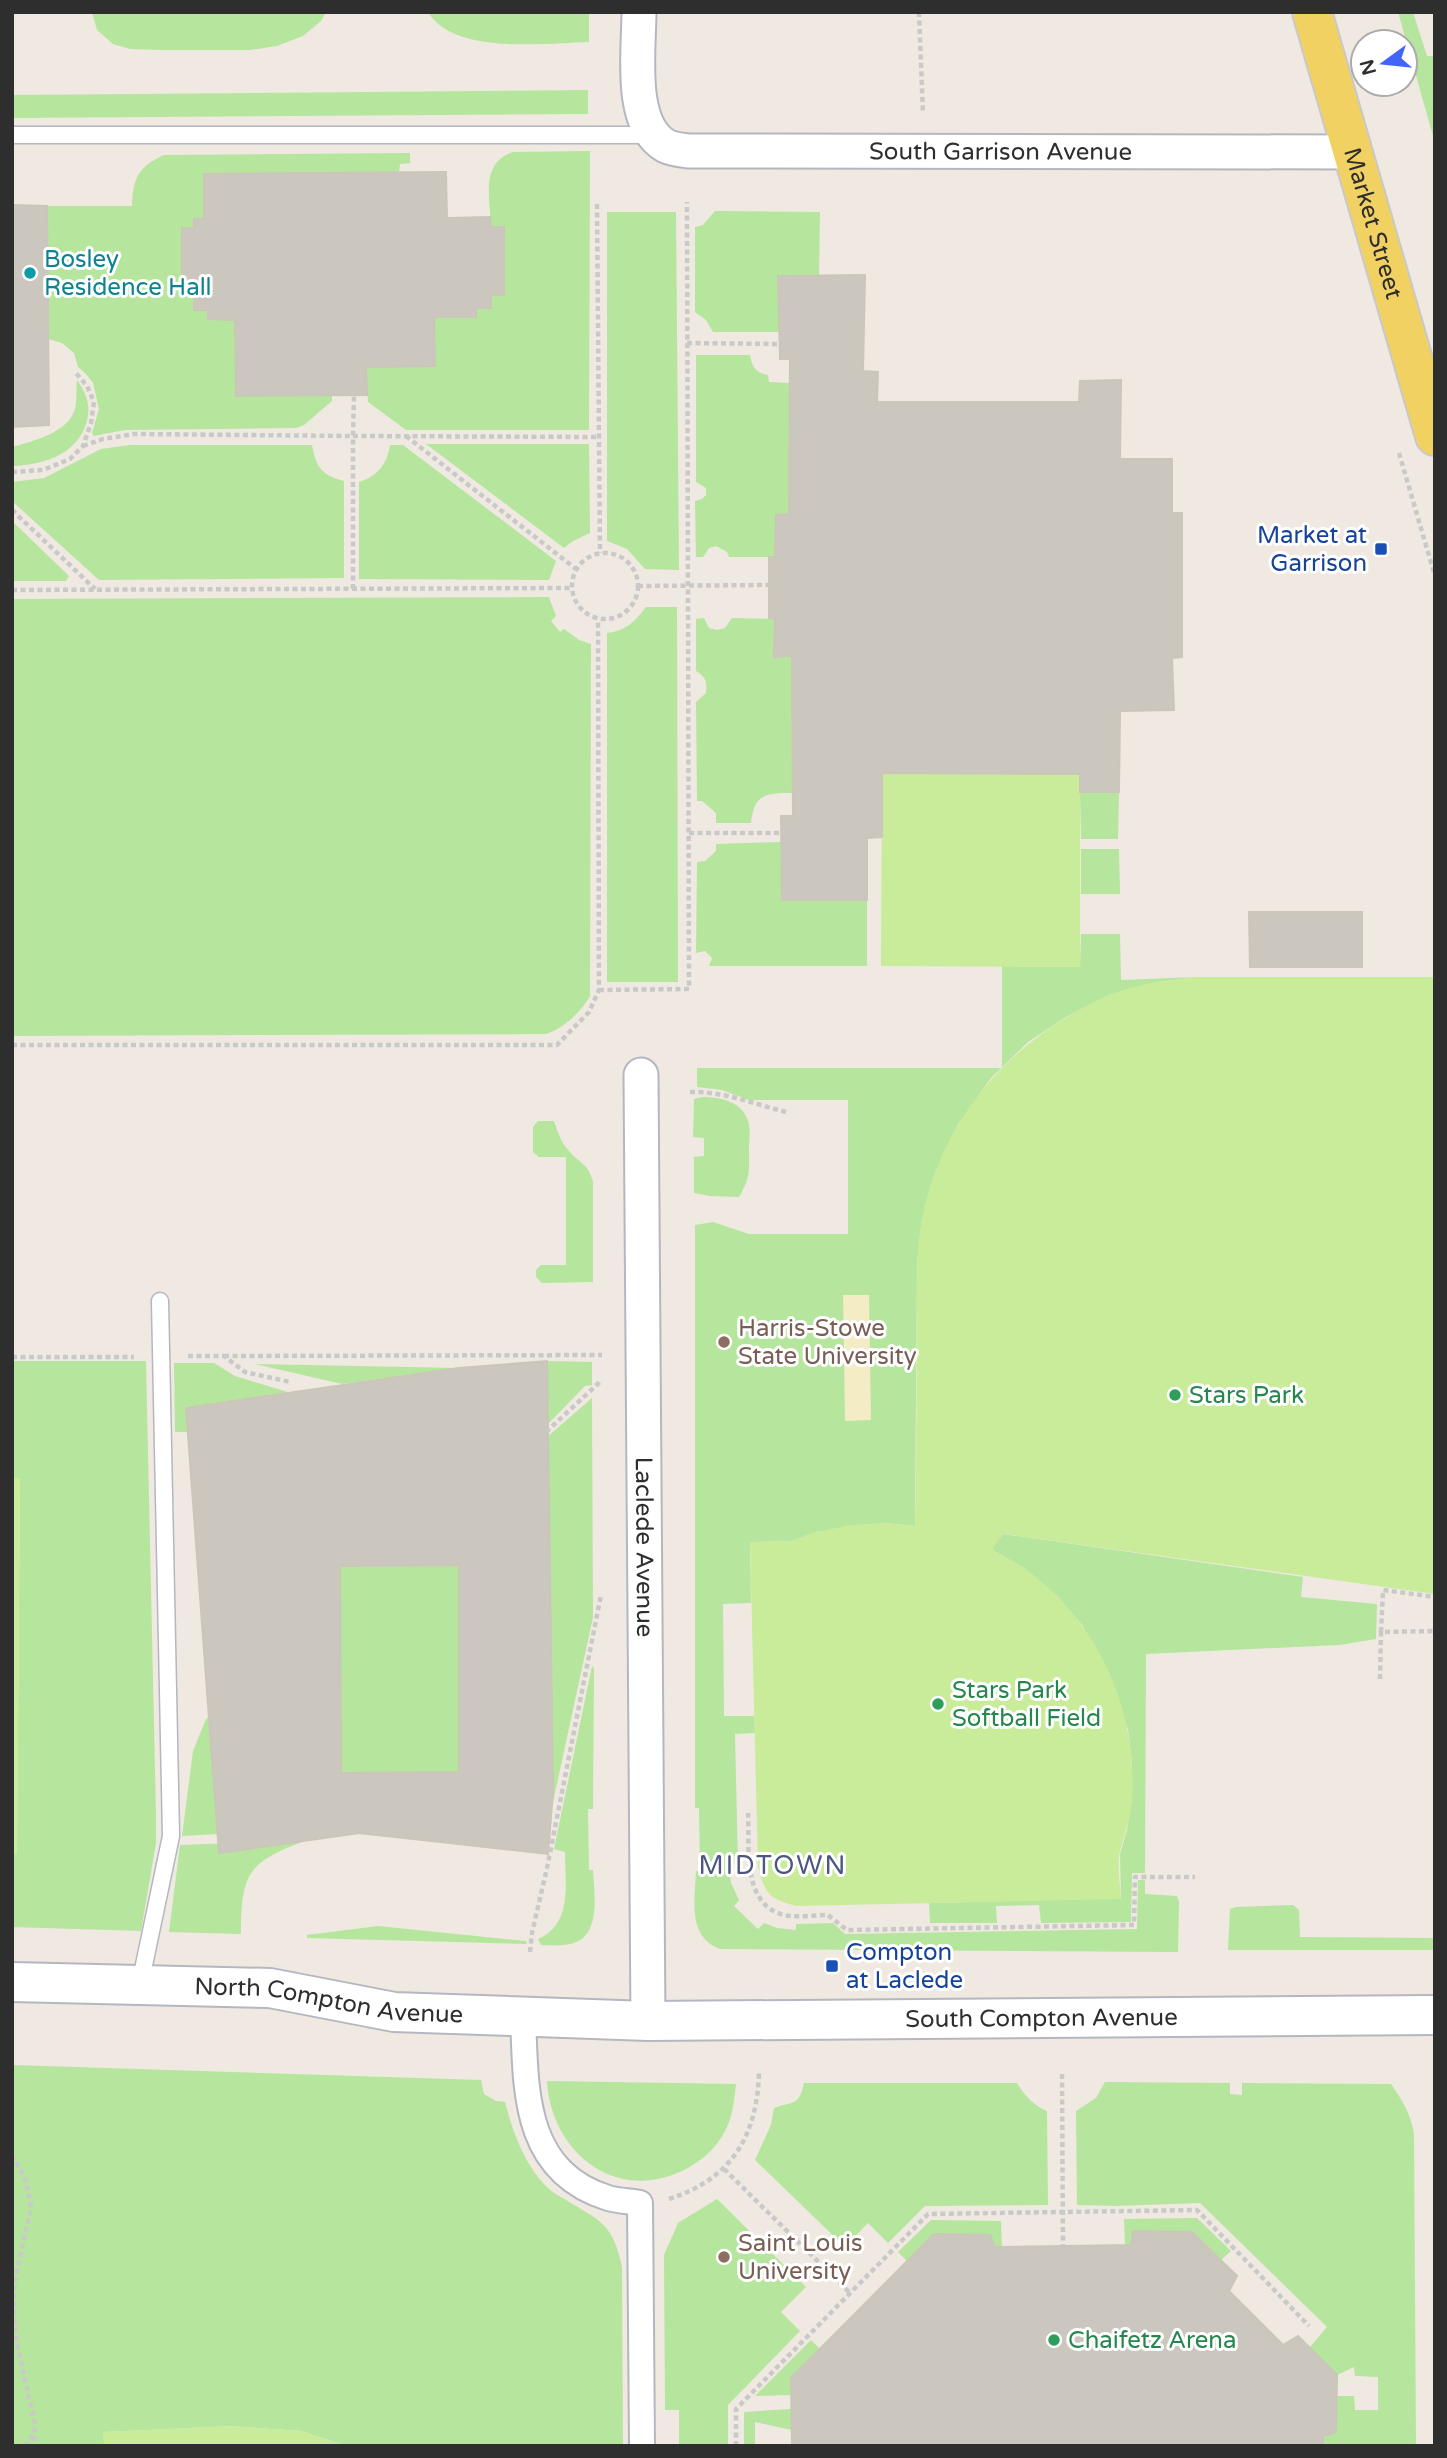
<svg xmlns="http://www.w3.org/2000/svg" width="1447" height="2458" font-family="'Varela Round',sans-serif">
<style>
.green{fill:#b6e59e}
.sand{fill:#f3ecc5}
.pitch{fill:#c9ec9a}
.building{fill:#cbc7bf;stroke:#cbc5ba;stroke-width:2;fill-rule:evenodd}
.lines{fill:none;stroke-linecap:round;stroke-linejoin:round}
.service-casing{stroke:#b4b7c1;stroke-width:19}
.pedestrian-casing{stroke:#b4b7c1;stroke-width:28}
.minor-casing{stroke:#b4b7c1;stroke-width:37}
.secondary-casing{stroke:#b4b7c1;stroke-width:42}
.primary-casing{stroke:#c9c9c9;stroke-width:42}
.path{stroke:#c9c9c9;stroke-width:4.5;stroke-dasharray:5 3.5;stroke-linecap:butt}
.service{stroke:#fff;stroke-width:16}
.pedestrian{stroke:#fff;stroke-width:24}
.minor{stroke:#fff;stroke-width:33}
.secondary{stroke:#fff;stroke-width:38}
.primary{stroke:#f2d163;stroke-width:38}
.culture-dot{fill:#0f9aa8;stroke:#fff;stroke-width:2.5}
.transit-dot{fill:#1a4fb4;stroke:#fff;stroke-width:2.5}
.education-dot{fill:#8d6e63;stroke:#fff;stroke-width:2.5}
.leisure-dot{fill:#2e9e5b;stroke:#fff;stroke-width:2.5}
.labels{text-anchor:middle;stroke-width:6;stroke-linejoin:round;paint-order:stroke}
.street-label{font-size:24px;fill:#2e2e2e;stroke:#fff}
.culture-label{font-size:24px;fill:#0d838f;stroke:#fff;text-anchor:start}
.transit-label{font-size:24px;fill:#164399;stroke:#fff;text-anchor:end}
.education-label{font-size:24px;fill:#785e54;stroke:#fff;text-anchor:start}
.leisure-label{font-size:24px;fill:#27864d;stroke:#fff;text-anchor:start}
.neighbourhood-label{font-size:26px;letter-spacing:2px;fill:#4d5680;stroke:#fff}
</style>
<rect width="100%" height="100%" fill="#efe9e1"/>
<!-- green -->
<g class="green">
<path d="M92,12H326L321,21L303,36L277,46L250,50H162L130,49L113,44L97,30Z"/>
<path d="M428,12H589V42C545,43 453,55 428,12Z"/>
<path d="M1398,12H1413L1427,56H1435V143Z"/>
<path d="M588,90V114L12,118V95Z"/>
<path d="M590,151L589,430H406L368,402L366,367L434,366V317H476V308L491,295H504V228L491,227C490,199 480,163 513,152Z"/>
<path d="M410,153V163L400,164L399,172L204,174V219H194V228L182,229L183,296H194L195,310H208L209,319L235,320L236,396H332V401L304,425L296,428L125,430L94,436L92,433L99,409L93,383L86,374L78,367L74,353L62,343L48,339L47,206H132C133,178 138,167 164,155Z"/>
<path d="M715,211L820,212L819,275L779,276L780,332H713L706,320L695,312V227L703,225Z"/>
<path d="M607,212H676L679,570L645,569L627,549L607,541Z"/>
<path d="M696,355H750C752,367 755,372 768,375L769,382L790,383L789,514L776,515L775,557H729L727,552L716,546L709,548L703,557H696L695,501L702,499L706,495V488L696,482Z"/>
<path d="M77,380C85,391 90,402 88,416C82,453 45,465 12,466V447C33,441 68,433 75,409C77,401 76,389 77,380Z"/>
<path d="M426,444H589L590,533L573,541L564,548Z"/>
<path d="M130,445H312C316,467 321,475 344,481V578L99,580L12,501V482L44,478L101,449Z"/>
<path d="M390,445H403L556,561L549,580L359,579V482C378,476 387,464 390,445Z"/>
<path d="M12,521L69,576L66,581H12Z"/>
<path d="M549,597L556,616L551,621L560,632L564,629L579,640L591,644L590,996C581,1012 564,1028 546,1034L12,1036V599Z"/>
<path d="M646,607H677L678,982H607V633C625,631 635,622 646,607Z"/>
<path d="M704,618L709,628L717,630L725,628L732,618L775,619L774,656H792L793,793C765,793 754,794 751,823H716V813L702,801H697L696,702L706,693C707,681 706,677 696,671V619Z"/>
<path d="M1080,792H1119L1118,839H1081Z"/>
<path d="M781,842L782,900H867V966H709L712,958L705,951L696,953L697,862L705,861L716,851V844Z"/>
<path d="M1081,849H1119L1120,894H1081Z"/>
<path d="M1081,934H1120L1121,980L1195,977L1152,983L1109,995L1066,1017L1028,1042L991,1078L957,1126L922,1220L917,1265L915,1526L884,1523L816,1532L792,1541L750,1542L751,1603L723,1604L724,1716H754L755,1733L735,1734L738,1865H729L731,1883L739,1900L734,1906L758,1929L764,1923L777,1928L796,1930V1924L833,1923L845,1934L1137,1929L1138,1880H1145V1894L1177,1896L1179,1902L1178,1952L720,1949C687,1937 695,1900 696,1871H700L699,1808H695V1225L713,1222L749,1234H848V1100H749L722,1090L697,1087V1068H1002V966L1080,967Z"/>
<path d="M702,1097C719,1097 742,1101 748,1121C751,1129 749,1141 749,1149C749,1171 751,1177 739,1197L710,1196L694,1193V1157L704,1156V1138L693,1137L694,1099Z"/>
<path d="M538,1121H554C558,1132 561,1143 569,1151C581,1165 588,1163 593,1182V1282L542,1283L536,1277V1270L541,1265H566V1157H539L533,1152V1127Z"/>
<path d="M12,1361H146L156,1815V1843L141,1931L12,1927V1854H17L20,1479L12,1478Z"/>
<path d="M547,1361L592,1362V1385L585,1386L546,1426Z"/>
<path d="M174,1363H214L235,1376L291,1393L186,1408L187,1432H175Z"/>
<path d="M255,1364L459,1368L342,1384Z"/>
<path d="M592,1398L593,1617L552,1807L546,1438Z"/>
<path d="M1003,1534L1303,1577L1301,1597L1377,1604L1376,1639L1339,1645L1146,1654L1145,1873H1132L1131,1922L1041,1923L1039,1905L996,1906L997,1923H930L929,1903L1121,1898L1120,1854L1127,1830L1132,1799V1764L1128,1729L1083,1626L1058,1597L1024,1568L991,1549Z"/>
<path d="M459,1565V1772L341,1773L340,1566Z"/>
<path d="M592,1666L594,1668L593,1809H588L589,1870H593C594,1894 602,1938 570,1944C561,1946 550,1945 541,1945L538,1939C573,1924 565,1884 565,1852L554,1849Z"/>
<path d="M209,1717L218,1834L182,1836L193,1751L206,1719Z"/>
<path d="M307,1840C249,1862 241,1871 241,1934L169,1932L180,1845Z"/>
<path d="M1293,1905L1299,1910L1300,1937L1435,1938V1950H1228L1230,1909L1236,1907Z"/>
<path d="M378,1926L526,1941L527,1944L307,1938V1935Z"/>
<path d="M12,2065L481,2080L484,2094L496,2101L505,2102C513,2133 525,2166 548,2188C553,2193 560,2196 566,2200C600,2221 613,2223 622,2267L623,2446H346L301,2431L231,2426L104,2432V2446H12Z"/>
<path d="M547,2081L736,2084C734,2100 733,2117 725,2131C716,2149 700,2162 682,2171C614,2203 551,2151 547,2081Z"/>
<path d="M1105,2082L1230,2083V2094L1242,2095V2083L1391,2084C1403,2101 1411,2115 1414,2134L1416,2446H1323V2436L1336,2432L1337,2396H1354L1355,2410H1378V2377L1355,2376L1354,2367L1337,2375L1310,2347L1327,2327L1200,2203L1116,2206L1077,2205L1076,2111L1096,2098Z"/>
<path d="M804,2083H1017C1024,2095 1034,2106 1047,2111L1048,2205L925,2206L888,2243L868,2223L845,2247L755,2160L771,2125L774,2108C794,2101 799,2106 804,2083Z"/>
<path d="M717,2199L806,2287L781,2312L800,2331L728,2405V2446H679V2410H665L664,2255L678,2223Z"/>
<path d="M1197,2218L1231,2251L1221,2260L1191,2232L1133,2231L1131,2245H1125L1124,2219Z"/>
<path d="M931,2220L1001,2221L1002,2247H995L990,2235L935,2234L907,2261L898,2252Z"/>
<path d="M811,2340L820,2349L791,2395L755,2396Z"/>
<path d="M791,2409L792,2430L755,2422V2446H744V2412Z"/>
</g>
<!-- sand -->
<path class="sand" d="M843,1295H869L871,1420L845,1421Z"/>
<!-- pitch -->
<g class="pitch">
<path d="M882,773L1080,774V967L881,966Z"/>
<path d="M1195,977H1435V1594L1003,1534L992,1549C1002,1556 1014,1561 1024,1568C1098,1621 1138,1709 1132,1799C1131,1817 1125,1833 1120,1851C1117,1865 1120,1884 1121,1899L796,1906C769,1899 765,1894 758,1867L750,1542L792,1541L816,1532L851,1525L884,1523L915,1526C917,1461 916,1395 917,1330C917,1293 915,1255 922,1219C942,1117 1013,1038 1107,996C1134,984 1166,981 1195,977Z"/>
<path d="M12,1478H20L17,1854H12Z"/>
<path d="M231,2426L301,2431L346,2446H104L103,2432Z"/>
</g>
<!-- building -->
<g class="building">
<path d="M446,172L447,218L490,217L491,227H504V295H491V308H476V317H434L435,366L366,367L367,395L236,396L235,320L208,319V310H194V296H182V228H194V219H204V174Z"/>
<path d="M12,205L47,206L49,425L12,427Z"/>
<path d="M865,275L863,371L878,372L877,402H1079L1080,381L1121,380L1120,459H1172V513H1182V657L1172,658L1174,710L1120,711L1119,792H1080V774L882,773V837L867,838V900H782L781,816H793L792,656L774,657L775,619L769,618V557H775L776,515L789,514L790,359H780L778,276Z"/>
<path d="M1249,912H1362V967H1250Z"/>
<path d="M547,1361L553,1792L548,1854L359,1833L219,1853L186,1408L459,1368ZM459,1565V1772L341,1773L340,1566Z"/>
<path d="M1133,2231L1192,2232L1237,2276L1229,2291L1283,2345L1298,2336L1337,2375L1336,2432L1323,2436V2446H792L791,2378L934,2234L990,2235L995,2247L1131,2245Z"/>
</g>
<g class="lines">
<defs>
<g id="service">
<path d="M12,135H653"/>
<path d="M140,1984L171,1836L160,1301"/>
</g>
<path id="pedestrian" d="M523,2016C526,2089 522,2171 608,2198C618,2201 630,2201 640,2203L642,2446"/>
<g id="minor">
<path id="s1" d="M639,12C639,50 628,125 666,146C672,149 681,150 688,151L1354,152"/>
<path id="s2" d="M641,1075L648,2021"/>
</g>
<g id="secondary">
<path id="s3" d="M12,1982L270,1988L394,2012L648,2021L1435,2015"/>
</g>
<g id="primary">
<path id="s4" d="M1312,12L1435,436"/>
</g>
</defs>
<!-- service casing -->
<use href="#service" class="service-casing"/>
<!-- pedestrian casing -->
<use href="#pedestrian" class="pedestrian-casing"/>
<!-- minor casing -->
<use href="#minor" class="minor-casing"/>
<!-- secondary casing -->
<use href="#secondary" class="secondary-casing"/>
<!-- primary casing -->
<use href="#primary" class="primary-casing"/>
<!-- path -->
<g class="path">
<path d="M919,12L923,114"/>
<path d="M597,204L600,553"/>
<path d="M687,343L779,344"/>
<path d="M406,436L576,569"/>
<path d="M83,446L103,439L134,434L353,436L354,396"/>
<path d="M1399,453L1435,576"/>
<path d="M12,472L43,470L70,459L83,446L91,423L94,402L87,386L75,372"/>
<path d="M12,510L95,589"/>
<circle cx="605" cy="586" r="33"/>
<path d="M638,586L769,585"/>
<path d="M353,589V436L598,437"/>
<path d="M12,590L571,588"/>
<path d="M689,833H781"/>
<path d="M599,990L689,989L687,202"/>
<path d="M12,1045H557L589,1012L599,990L598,620"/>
<path d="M690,1092C723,1091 754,1104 786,1112"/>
<path d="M188,1356H224L245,1372L290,1382"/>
<path d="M224,1356L602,1355"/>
<path d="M12,1357H134"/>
<path d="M546,1432L602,1380"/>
<path d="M1381,1632L1383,1590L1435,1597"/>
<path d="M1380,1679L1381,1632L1435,1631"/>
<path d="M748,1813C750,1847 741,1904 784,1915C798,1918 814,1915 828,1915L847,1930L1134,1925L1135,1877H1195"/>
<path d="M530,1952L532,1933L547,1868L601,1595"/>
<path d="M1062,2074L1063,2246"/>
<path d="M12,2155L26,2181L31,2208L14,2283V2313L17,2344L35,2423L34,2446"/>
<path d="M724,2169L850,2293"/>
<path d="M669,2199C731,2179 757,2137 759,2073"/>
<path d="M25,2446L33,2435"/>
<path d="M736,2446V2409L928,2214L1197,2210L1309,2326"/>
</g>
<!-- service -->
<use href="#service" class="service"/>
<!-- pedestrian -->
<use href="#pedestrian" class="pedestrian"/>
<!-- minor -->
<use href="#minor" class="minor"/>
<!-- secondary -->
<use href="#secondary" class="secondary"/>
<!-- primary -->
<use href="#primary" class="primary"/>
</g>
<!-- markers -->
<circle class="culture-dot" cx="30" cy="273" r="7"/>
<g class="transit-dot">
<rect x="1374" y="542" width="14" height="14" rx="3.5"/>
<rect x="825" y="1959" width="14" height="14" rx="3.5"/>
</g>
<g class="education-dot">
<circle cx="724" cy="1342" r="7"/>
<circle cx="724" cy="2257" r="7"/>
</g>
<g class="leisure-dot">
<circle cx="1175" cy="1395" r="7"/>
<circle cx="938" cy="1704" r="7"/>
<circle cx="1054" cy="2340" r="7"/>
</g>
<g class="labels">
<!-- street labels -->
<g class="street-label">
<text dy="8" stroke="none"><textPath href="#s1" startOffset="478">South Garrison Avenue</textPath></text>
<text dy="8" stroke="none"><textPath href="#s4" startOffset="220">Market Street</textPath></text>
<text dy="8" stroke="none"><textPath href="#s2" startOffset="472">Laclede Avenue</textPath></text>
<text dy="8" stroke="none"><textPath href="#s3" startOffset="318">North Compton Avenue</textPath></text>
<text dy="8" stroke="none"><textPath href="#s3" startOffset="1032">South Compton Avenue</textPath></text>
</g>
<!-- culture labels -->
<g class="culture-label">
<text x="44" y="267">Bosley<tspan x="44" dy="28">Residence Hall</tspan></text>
</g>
<!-- transit labels -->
<g class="transit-label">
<text x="1367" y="543">Market at<tspan x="1367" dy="28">Garrison</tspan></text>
<text x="846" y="1960" text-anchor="start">Compton<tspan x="846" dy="28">at Laclede</tspan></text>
</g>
<!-- education labels -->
<g class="education-label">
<text x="738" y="1336">Harris-Stowe<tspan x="738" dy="28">State University</tspan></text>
<text x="738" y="2251">Saint Louis<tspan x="738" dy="28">University</tspan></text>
</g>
<!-- leisure labels -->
<g class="leisure-label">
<text x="1189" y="1403">Stars Park</text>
<text x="952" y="1698">Stars Park<tspan x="952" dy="28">Softball Field</tspan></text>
<text x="1068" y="2348">Chaifetz Arena</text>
</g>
<!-- neighbourhood labels -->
<g class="neighbourhood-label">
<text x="773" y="1874">MIDTOWN</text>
</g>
</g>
<!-- border -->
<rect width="1447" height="2458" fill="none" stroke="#2e2e2e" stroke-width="28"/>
<!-- north arrow -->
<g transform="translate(1384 63) rotate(255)"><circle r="33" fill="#ffffff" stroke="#ababab" stroke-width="2"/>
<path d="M0-5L12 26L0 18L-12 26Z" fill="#4264fb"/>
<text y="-10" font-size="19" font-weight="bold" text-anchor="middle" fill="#2e2e2e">N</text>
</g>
</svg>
